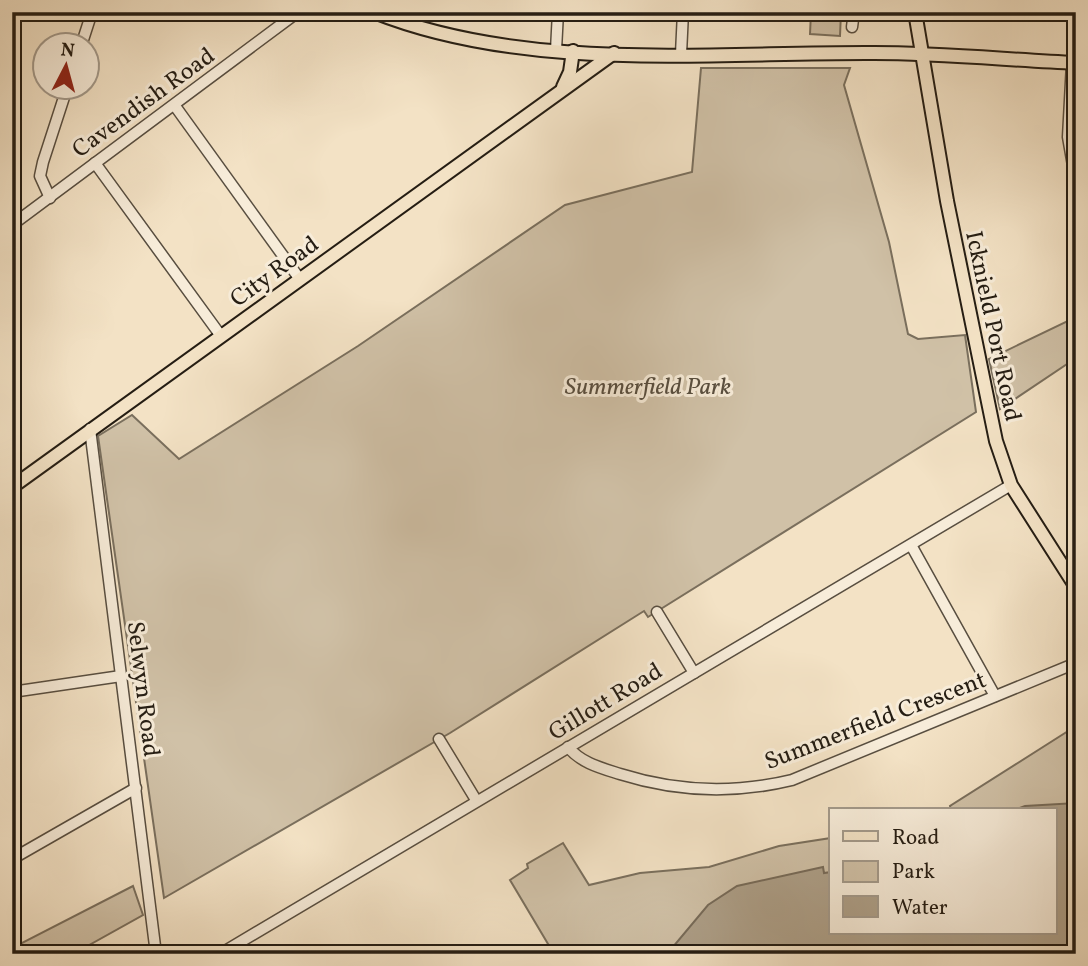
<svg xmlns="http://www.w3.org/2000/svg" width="1088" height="966" font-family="Vollkorn,serif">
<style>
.green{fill:#d0c1a7;stroke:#7a6f5d;stroke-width:2}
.water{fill:#ad9f88;stroke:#776b59;stroke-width:2}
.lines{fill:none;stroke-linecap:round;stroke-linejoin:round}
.minor-casing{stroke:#584e40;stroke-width:13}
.major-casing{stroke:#251d13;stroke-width:16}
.minor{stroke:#f7ecd9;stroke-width:10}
.major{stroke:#f3e2c5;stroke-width:12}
.labels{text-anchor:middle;stroke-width:6;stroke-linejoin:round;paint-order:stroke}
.street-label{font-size:24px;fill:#251d13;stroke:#f7ecd9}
.park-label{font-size:24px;font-style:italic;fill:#584e3f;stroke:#f7ecd9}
</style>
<rect width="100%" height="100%" fill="#f3e2c5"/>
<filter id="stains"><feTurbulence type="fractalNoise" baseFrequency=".00286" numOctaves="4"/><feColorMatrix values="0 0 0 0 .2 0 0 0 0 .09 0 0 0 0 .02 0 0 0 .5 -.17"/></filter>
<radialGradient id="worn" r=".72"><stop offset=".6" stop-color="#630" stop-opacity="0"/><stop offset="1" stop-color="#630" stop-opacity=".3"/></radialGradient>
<!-- green -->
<g class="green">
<path d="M811,12H841L840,36L810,34Z"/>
<path d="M701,68H850L844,85L889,242L908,334L918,339L965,335L976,412L648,617L644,611L450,733L164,898L98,436L132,415L179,459L358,346L565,205L692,172Z"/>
<path d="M1076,317V358L1000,409L989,359Z"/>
<path d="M1076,726V954H554L510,880L528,868L527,864L563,843L589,885L640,873L709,867L779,846L831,838V933H1055V810H951L950,806Z"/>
<path d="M133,886L143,915L73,954H12V948Z"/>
<path d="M397,949L516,954H331Z"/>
</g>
<!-- water -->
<path class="water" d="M1076,803V954H667L708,905L737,886L823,867L824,873L831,872V933H1055V810H1014L1025,806Z"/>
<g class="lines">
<defs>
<g id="minor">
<path d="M852,27L854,12"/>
<path d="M81,46L92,12"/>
<path d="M556,50L558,12"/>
<path d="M681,54L683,12"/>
<path d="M1072,63L1068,137L1076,183"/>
<path d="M175,106L299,278"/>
<path d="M95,163L221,336"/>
<path d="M50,198L40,176L43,162L67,88"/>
<path d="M12,225L298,12"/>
<path d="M90,429L156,954"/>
<path d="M911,545L995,696"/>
<path d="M657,612L694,673"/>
<path d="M12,692L121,676"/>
<path d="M439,739L476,800"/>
<path d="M568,747C581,763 601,768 620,774C677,792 734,794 792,780L1076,663"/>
<path d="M12,859L136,788"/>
<path d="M220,954L1011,485"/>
</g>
<g id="major">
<path d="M374,12C528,73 711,52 874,53C941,53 1009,60 1076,63"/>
<path d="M915,12L947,201L996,441L1011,485L1076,587"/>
<path d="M563,87L570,72L573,51"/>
<path d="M12,487L614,53"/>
</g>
</defs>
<!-- minor casing -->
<use href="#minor" class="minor-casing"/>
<!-- major casing -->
<use href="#major" class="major-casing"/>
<!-- minor -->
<use href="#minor" class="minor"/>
<!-- major -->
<use href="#major" class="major"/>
</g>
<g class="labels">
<!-- street labels -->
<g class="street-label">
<text transform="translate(143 102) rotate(-36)" y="8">Cavendish Road</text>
<text transform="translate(274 271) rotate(-36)" y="8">City Road</text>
<text transform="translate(994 326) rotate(78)" y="8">Icknield Port Road</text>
<text transform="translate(144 689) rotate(83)" y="8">Selwyn Road</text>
<text transform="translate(605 701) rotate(-31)" y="8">Gillott Road</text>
<text transform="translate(875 720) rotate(-21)" y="8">Summerfield Crescent</text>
</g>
<!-- park labels -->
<g class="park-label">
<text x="648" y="394">Summerfield Park</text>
</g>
</g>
<!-- margin -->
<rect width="1088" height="966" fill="none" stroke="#f3e2c5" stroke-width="42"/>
<rect x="14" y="14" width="1060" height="938" fill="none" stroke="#251d13" stroke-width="3.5"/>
<rect x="21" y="21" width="1046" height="924" fill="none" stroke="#251d13" stroke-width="2"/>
<!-- legend -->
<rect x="829" y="808" width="228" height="126" fill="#f7ecd9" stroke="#a3998a" stroke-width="2"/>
<rect x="843" y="831" width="35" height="10" fill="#f3e2c5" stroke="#a3998a" stroke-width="2"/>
<text x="892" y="844" font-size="21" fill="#251d13">Road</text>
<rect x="843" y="861" width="35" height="21" fill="#d0c1a7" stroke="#a3998a" stroke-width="2"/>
<text x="892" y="878" font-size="21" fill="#251d13">Park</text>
<rect x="843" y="896" width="35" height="21" fill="#ad9f88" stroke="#a3998a" stroke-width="2"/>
<text x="892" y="914" font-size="21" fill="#251d13">Water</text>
<!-- north arrow -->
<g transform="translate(66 66) rotate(6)"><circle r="33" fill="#f7ecd9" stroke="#a3998a" stroke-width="2"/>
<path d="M0-5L12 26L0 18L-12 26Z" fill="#8f2418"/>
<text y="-10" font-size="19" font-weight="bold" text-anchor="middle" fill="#251d13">N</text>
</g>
<rect width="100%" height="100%" filter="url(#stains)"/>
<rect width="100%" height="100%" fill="url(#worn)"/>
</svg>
